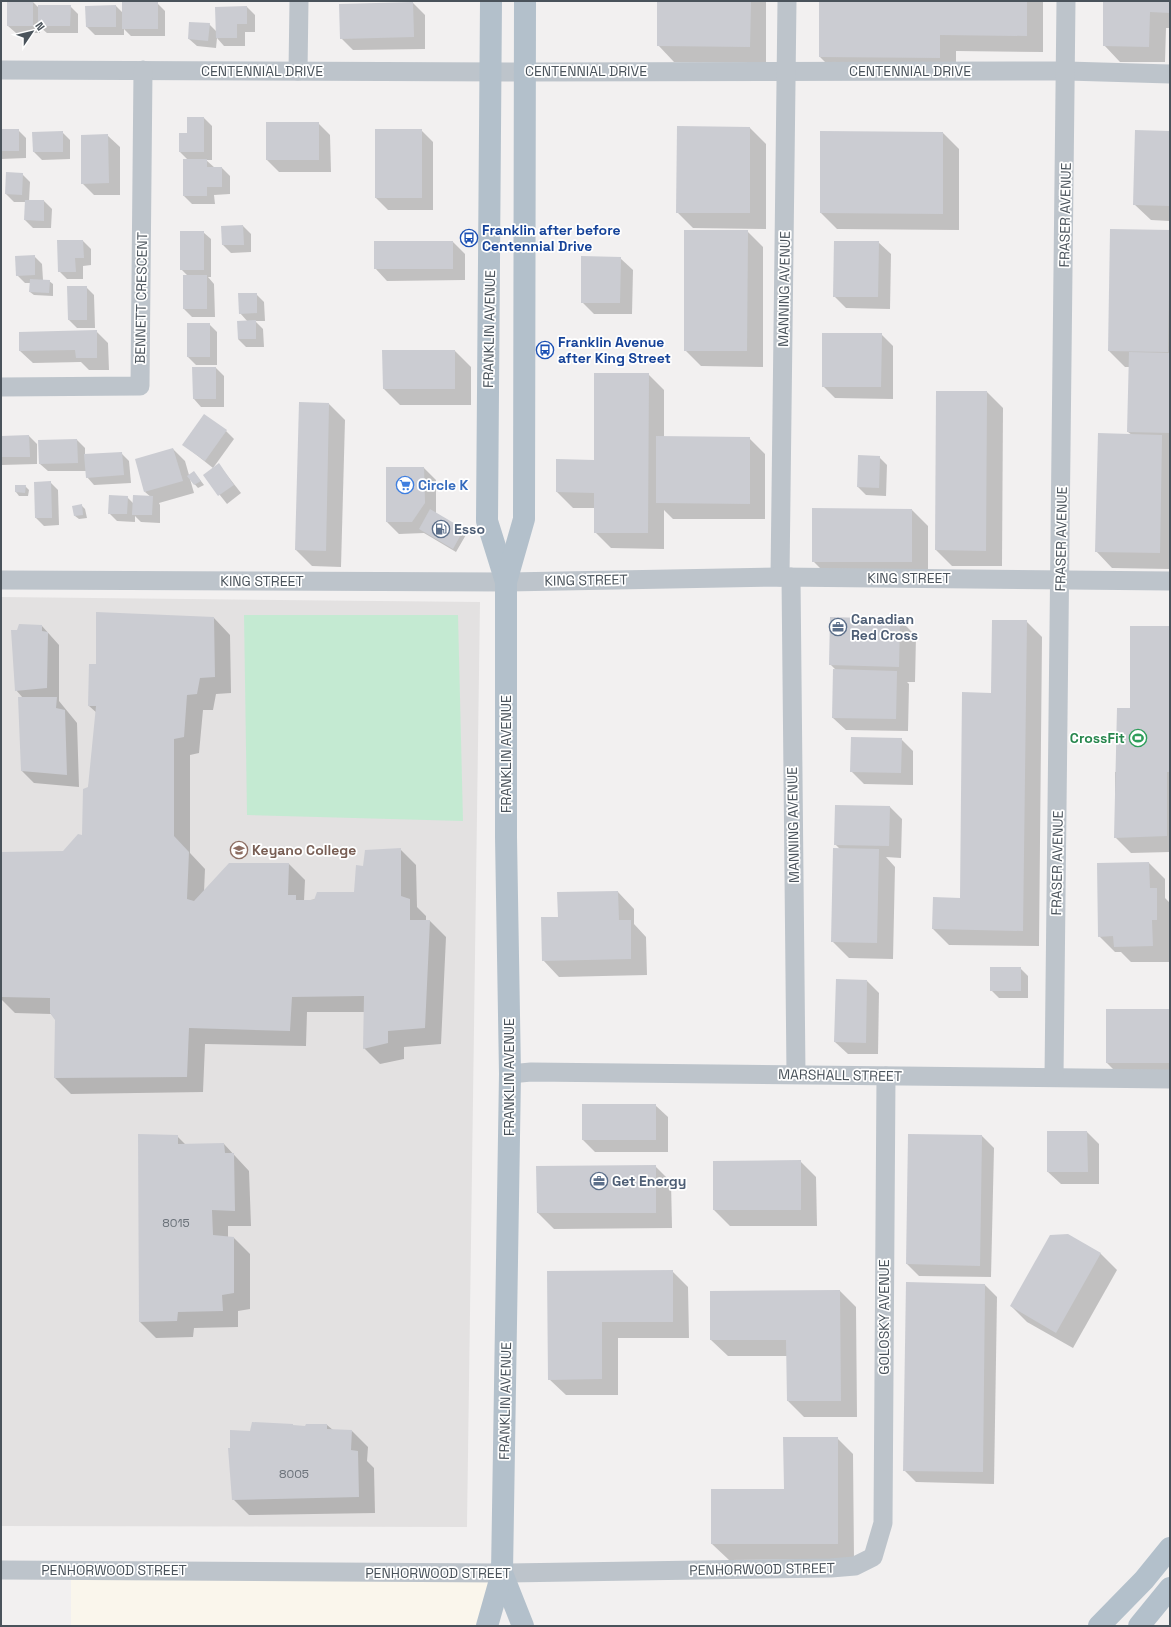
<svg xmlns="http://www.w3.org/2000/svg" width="1171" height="1627" font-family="'Space Grotesk',sans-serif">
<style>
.commercial{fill:#faf6ec}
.education{fill:#e3e1e1}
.green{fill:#c4ead2}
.shadow{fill:#0003}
.building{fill:#cbccd2}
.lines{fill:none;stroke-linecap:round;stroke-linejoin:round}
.minor{stroke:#bdc4cb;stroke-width:19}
.major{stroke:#b3c0cb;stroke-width:22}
.labels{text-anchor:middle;stroke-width:3.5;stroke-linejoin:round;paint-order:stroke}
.number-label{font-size:12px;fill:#6a7179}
.street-label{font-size:14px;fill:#4a535b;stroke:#fff}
.transit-label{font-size:14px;font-weight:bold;fill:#164399;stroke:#fff;text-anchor:start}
.shop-label{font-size:14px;font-weight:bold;fill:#366cbe;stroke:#fff;text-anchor:start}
.service-label{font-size:14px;font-weight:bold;fill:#4e5e75;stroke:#fff;text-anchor:start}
.leisure-label{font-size:14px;font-weight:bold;fill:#27864d;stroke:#fff;text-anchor:end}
.education-label{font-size:14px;font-weight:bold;fill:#785e54;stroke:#fff;text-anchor:start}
</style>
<rect width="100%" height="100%" fill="#f2f0f0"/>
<!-- commercial -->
<path class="commercial" d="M71,1570L502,1573L487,1626H71Z"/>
<!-- education -->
<path class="education" d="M1,597L480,602L467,1527L1,1526Z"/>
<!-- green -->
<path class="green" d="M244,615H458L463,821L247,815Z"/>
<!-- shadow -->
<g class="shadow">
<path d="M32,1L39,8L70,6L78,14V33H47L40,27V33H16L8,26Z"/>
<path d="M658,1H766V62H674L658,45Z"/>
<path d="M820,1H1043V52L956,51V73H836L820,57Z"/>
<path d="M1104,1H1170V28H1166L1165,62H1120L1104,45Z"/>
<path d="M157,3L165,11V36H131L124,29V35H95L87,27L86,7L116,6L123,13Z"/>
<path d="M413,3L425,15V49L353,50L341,38Z"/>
<path d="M247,7L255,15V32H245V46H224L217,38L216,48L197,46L189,39L209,24L216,31Z"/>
<path d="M204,118L212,126V160H206L215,168H222L230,176V194L214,195L215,204H192L184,196L188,160L180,152L188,134Z"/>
<path d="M318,123L330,135L331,172H279L267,160Z"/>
<path d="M750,128L766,144V229L693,228L677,212Z"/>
<path d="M1,130H18L26,138V158L1,159Z"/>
<path d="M421,130L433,142V210H388L376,198Z"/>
<path d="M62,132L70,140V159L42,160L34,152Z"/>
<path d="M1170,132V221L1151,220L1134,204Z"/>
<path d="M943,133L959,149V230L837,229L821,213Z"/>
<path d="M107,135L120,147V195H94L82,183Z"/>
<path d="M7,173L22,174L30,182L29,201H44L52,209L51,228H33L25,220L26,202H14L6,194Z"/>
<path d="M243,226L251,234V252L231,253L223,245Z"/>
<path d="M1111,230L1170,231V569L1112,568L1096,551L1132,435L1128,432L1130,367H1125L1109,351Z"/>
<path d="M747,231L763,247V367L701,366L685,350Z"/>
<path d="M203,232L211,239V277H208L214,284L215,317H192L184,309L188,276L181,269Z"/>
<path d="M58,241H83L91,249V265L83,266V279H67L59,271Z"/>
<path d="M453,242L465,254V280L387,281L375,268Z"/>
<path d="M878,242L891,254L890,309L846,308L834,296Z"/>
<path d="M34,256L42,264L43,280L49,281L53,284V296L34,295L30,292L31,283H25L17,275Z"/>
<path d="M620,258L633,270L632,314H594L582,302Z"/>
<path d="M86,287L94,295L95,328H77L69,320Z"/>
<path d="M256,294L264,302L265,321H255L263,329L264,347H246L238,339V322H248L240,313Z"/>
<path d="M209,324L217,332V365H196L188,357Z"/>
<path d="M96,331L108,343L109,370H89L81,362L33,363L20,351Z"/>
<path d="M881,334L893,346V399L835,398L823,386Z"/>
<path d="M455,351L471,367V405H400L384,389Z"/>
<path d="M216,368L224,376V407H201L194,399Z"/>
<path d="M648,374L664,390V437L749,438L765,454V519H673L664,510V549L611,548L595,532V508H573L557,492L595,461Z"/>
<path d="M987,392L1003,408L1002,566H952L936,550Z"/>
<path d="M329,404L345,420L341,567L312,566L296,550Z"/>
<path d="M226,431L234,439L213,468L184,445Z"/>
<path d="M29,436L37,444V464L1,465V437Z"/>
<path d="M77,440L85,448V455L121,453L129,461L131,483L94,485L87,477L86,471H48L40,464Z"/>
<path d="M173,449L185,461L189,475L194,472L204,485L198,488L190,479L194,493L159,503L160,505V523L141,522L135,516V522L117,521L109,513L127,497L133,503L151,497L145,492Z"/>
<path d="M859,456L879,457L887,465L886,496L866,495L858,487Z"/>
<path d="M219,465L241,493L227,504L204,475Z"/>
<path d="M387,468H424L436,480V514L467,533L456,552L424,533L399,534L387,522Z"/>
<path d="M50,482L58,490L59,525L44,526L36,518Z"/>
<path d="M25,486L29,490L28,496H19L16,492Z"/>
<path d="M81,505L85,509L87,518L79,519L75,516Z"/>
<path d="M813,509L912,510L928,526V578L829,577L813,561Z"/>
<path d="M214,618L230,635L231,693L216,694L213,710H203L199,753L190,755V853L205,869L204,892L289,864L305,880L304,901L355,893L364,867L400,849L416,865L417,907L426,916V921H430L446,937L441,1044L404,1047V1059L380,1064L364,1048L365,1012H307L306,1046L205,1044L203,1092L71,1094L55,1078L56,1020L51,1014L15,1013L1,999V853L64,852L83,836L97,713L89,706L97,665Z"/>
<path d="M900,620L916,636L915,682H907L909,684L908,731L846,730L833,718L836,670L830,664Z"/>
<path d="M1026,621L1042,637L1039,946L949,945L933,929L961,899L992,694Z"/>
<path d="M42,626L59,645V701L77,723L79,787L34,783L22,771L23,698L16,690Z"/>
<path d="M1170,627V852L1131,853L1115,837V772H1118L1131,709Z"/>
<path d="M901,739L913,751V785L864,784L852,772Z"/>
<path d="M890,807L902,819L901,858L886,857L895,867L893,959L849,958L832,941L840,849L835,844Z"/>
<path d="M1149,863L1165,879V898L1170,903L1169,962H1131L1121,952H1115L1099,936Z"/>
<path d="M618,892L634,909V924L646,937L647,975L559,977L543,960L559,918Z"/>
<path d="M1020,968L1028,976V998H999L991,990Z"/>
<path d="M867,981L879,993L878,1054H848L835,1042Z"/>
<path d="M1170,1010V1079H1123L1107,1063Z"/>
<path d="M655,1105L668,1117V1152H595L583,1140Z"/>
<path d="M1048,1132H1087L1099,1144V1184H1061L1048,1172Z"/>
<path d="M177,1136L186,1145L224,1144L249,1171L251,1226H228V1237L234,1238L250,1254V1309L238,1311V1327L194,1328L193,1337L156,1338L140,1322Z"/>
<path d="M982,1136L994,1148L991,1277L919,1276L907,1264Z"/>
<path d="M800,1161L816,1177L817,1226H730L714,1210Z"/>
<path d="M655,1166L671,1182L672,1228L554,1229L538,1213L537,1167Z"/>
<path d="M1068,1235L1101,1254L1117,1270L1073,1348L1027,1322L1011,1306Z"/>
<path d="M672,1271L688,1287L689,1338H618V1395H566L549,1379L548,1272Z"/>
<path d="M985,1285L997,1297L994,1484L916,1482L904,1470Z"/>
<path d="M840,1291L856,1307L857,1417H804L788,1401L787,1356H728L711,1340Z"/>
<path d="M327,1425L333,1430L352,1431L368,1447L367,1461L374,1468L375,1513L249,1515L233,1499L251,1432Z"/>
<path d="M837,1438L853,1454L854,1559L729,1560L712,1544L785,1490Z"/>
</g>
<!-- building -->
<g class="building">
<rect x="7" y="1" width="26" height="25"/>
<path d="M657,1H751L750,47L657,46Z"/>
<path d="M819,1H1027V36L940,35V58L819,57Z"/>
<path d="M1103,1H1170V13L1150,12L1149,47L1103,46Z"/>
<rect x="122" y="2" width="36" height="27"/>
<path d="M413,2L414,37L340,39L339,4Z"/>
<path d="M38,5H71L70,26H38Z"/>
<path d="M116,5V27H86L85,6Z"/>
<path d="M247,6V24H237V38H216L215,7Z"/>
<path d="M189,22L210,23L208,41L188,39Z"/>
<path d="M187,117H204V152H179V133H187Z"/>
<rect x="266" y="122" width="53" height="38"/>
<path d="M677,126L750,127V213H676Z"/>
<rect x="1" y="129" width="18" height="22"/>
<rect x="375" y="129" width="47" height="69"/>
<path d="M1135,130L1170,131V206L1133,205Z"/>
<path d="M63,131V152H33L32,132Z"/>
<path d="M820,131L943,132V214L820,213Z"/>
<path d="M108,134L109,183L81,184V135Z"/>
<path d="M183,159H207V167H222V187H207V196H183Z"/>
<path d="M6,172L23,173L22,195L5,194Z"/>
<path d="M25,200H44V221L24,220Z"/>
<path d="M243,225L244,245H222L221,226Z"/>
<path d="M1110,229L1170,230L1168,352L1108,351Z"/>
<path d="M684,230H748L747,351H684Z"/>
<rect x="180" y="231" width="24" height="39"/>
<path d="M57,240H83L84,258H75L76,272H58Z"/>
<rect x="374" y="241" width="79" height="28"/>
<path d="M834,241H879L878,297H833Z"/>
<path d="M35,255V275L16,276L15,256Z"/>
<path d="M581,256L621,257L620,303H581Z"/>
<rect x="183" y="275" width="24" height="34"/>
<path d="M30,279L50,280L49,293L29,292Z"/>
<path d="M67,286H87V320H68Z"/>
<path d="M238,293H257V313L239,314Z"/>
<path d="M256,320V339H238L237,321Z"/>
<rect x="187" y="323" width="23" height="34"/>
<path d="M97,330V358H76L75,350L19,351V332Z"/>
<path d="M822,333H882L881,387H822Z"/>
<path d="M382,350H455V389H383Z"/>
<path d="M1129,352L1170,353V433L1127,432Z"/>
<path d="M192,367H216V399H193Z"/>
<path d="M594,373H649L648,533H594V493L556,492V459L594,460Z"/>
<path d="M936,391H987L986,551L935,550Z"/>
<path d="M299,402L329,403L326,551L295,550Z"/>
<path d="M204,414L227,430L205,461L182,445Z"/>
<path d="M1098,433L1162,435L1160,553L1095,552Z"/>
<path d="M29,435L30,457H1V436Z"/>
<path d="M656,436L750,437V504L656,503Z"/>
<path d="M77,439L78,463L39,464L38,440Z"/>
<path d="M173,448L183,481L144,492L135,459Z"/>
<path d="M122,452L124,475L86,478L84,454Z"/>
<path d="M858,455L880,456L879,488L857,487Z"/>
<path d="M219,463L234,485L218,496L203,475Z"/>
<path d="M386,467H424L425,503L412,522H386Z"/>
<path d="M194,471L201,481L194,485L187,476Z"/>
<path d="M51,481L52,518H35L34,482Z"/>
<path d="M15,485H26L25,493L15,492Z"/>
<path d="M109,495L128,496L127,514H108Z"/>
<path d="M133,495L153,496L152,515H132Z"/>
<path d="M82,504L83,515L74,516L72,506Z"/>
<path d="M812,508L912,509V562H812Z"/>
<path d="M430,509L464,529L453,549L419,529Z"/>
<path d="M96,612L214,617L215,677L200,678L197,694L187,695L184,737L174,739V836L189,852L187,899L194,901L229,863H289L288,895H296V900H314L317,892H354L356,865L363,866L365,850L401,848V896L410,899V920H430L425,1028L388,1031V1043L363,1049L364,996L292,997L290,1031L189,1028L187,1077L54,1078L55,1020L50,1013V998L1,997V852L63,851L78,834L82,835L83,789L88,787L96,706H88L89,664H96Z"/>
<path d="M830,617L900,619L899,667L829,665Z"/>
<path d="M992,620H1027L1023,931L932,929L933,897L960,898L962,692L991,693Z"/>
<path d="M19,624L42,625V631L48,632L47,688L15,691L11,630H17Z"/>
<path d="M1130,626H1170V772H1167V836L1114,838L1117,708H1130Z"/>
<path d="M833,669L897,671L896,719L832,718Z"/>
<path d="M18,697H57L56,708L65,710L67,775L21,771Z"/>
<path d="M851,737L902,738L901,773L850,772Z"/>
<path d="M835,805L890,806L889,846L834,845Z"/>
<path d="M833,848L879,849L877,943L831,942Z"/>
<path d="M1149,862L1150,888H1157V920H1152L1153,946L1114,947L1113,936L1098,937L1097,863Z"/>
<path d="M618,891L619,920H631V959L542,961L541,917H558L557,892Z"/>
<rect x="990" y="967" width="31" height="24"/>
<path d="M836,979L867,980L866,1043L834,1042Z"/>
<rect x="1106" y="1009" width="64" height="54"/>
<rect x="582" y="1104" width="74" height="36"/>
<path d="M1047,1131H1087L1088,1172H1047Z"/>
<path d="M138,1134L178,1135V1144L224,1143L225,1153H234L235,1211L212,1210L213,1235L234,1237V1293L222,1295L223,1311L178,1312L177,1321L139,1322Z"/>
<path d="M908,1134L982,1135L980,1266L906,1264Z"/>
<path d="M801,1160V1210H713V1161Z"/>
<path d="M656,1165V1213H537L536,1166Z"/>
<path d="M1068,1234L1101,1253L1056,1333L1010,1306L1050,1235Z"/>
<path d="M673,1270V1322H602V1379L548,1380L547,1271Z"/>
<path d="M906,1282L985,1284L983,1472L903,1471Z"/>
<path d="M840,1290L841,1401H787L786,1340H710V1291Z"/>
<path d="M252,1422L293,1424V1425L305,1426L306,1424H327V1429L352,1430L351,1450L358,1451L359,1497L232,1500L228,1448H230V1430L250,1431Z"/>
<path d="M783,1437H838V1544H711V1489H784Z"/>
</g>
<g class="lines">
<!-- minor -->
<g class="minor">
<path d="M1,70L524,72L1067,71L1170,74"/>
<path d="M298,71L299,1"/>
<path d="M1,387L140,386L143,70"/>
<path d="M780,577L787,1"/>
<path d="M791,577L796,1074"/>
<path d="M1,580L506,582L780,577L1170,581"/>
<path d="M510,1074L531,1072L1170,1079"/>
<path d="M1054,1077L1066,1"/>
<path d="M1,1570L502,1573L831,1568L855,1566L873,1557L883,1523L886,1076"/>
</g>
<!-- major -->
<g class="major">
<path d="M491,1L487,521L506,582"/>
<path d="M502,1573L523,1626"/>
<path d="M487,1626L502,1573L510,1074L506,837V582L524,519L525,1"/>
<path d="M1099,1626L1144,1580L1170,1548"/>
<path d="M1139,1626L1170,1588"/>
</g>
</g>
<!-- icons -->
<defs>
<symbol id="bus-ring" viewBox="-11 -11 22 22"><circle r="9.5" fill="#fff" stroke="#1a4fb4" stroke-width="1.5"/><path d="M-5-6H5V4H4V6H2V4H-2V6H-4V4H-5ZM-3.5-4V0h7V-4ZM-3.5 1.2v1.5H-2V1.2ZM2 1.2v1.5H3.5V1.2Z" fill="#1a4fb4"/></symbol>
<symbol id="supermarket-ring" viewBox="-11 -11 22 22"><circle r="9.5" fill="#fff" stroke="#3f7fe0" stroke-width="1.5"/><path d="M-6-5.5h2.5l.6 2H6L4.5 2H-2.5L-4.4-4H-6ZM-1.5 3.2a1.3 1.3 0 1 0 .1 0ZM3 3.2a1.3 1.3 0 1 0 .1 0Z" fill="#3f7fe0"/></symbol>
<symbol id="fuel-ring" viewBox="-11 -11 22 22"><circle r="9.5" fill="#fff" stroke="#5c6f8a" stroke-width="1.5"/><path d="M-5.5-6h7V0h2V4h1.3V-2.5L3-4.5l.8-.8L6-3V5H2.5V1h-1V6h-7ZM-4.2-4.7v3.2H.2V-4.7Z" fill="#5c6f8a"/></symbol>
<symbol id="office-ring" viewBox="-11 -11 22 22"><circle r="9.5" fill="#fff" stroke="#5c6f8a" stroke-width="1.5"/><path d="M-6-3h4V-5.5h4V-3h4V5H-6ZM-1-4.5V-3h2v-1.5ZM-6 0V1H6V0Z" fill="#5c6f8a"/></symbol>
<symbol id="stadium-ring" viewBox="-11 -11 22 22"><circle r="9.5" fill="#fff" stroke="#2e9e5b" stroke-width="1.5"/><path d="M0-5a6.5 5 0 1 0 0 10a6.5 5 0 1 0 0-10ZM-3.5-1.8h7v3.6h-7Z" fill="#2e9e5b"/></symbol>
<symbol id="university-ring" viewBox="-11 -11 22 22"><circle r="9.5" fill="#fff" stroke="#8d6e63" stroke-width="1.5"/><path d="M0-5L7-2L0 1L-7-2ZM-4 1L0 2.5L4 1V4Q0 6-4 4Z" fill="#8d6e63"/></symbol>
</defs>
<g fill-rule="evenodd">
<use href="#bus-ring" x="459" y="228" width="20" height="20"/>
<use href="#bus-ring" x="535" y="340" width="20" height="20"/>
<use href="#supermarket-ring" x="395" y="475" width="20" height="20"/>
<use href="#fuel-ring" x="431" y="519" width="20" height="20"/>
<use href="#office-ring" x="828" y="617" width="20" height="20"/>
<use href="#stadium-ring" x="1128" y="728" width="20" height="20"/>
<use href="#university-ring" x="229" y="840" width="20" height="20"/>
<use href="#office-ring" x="589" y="1171" width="20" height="20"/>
</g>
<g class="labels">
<!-- number labels -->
<g class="number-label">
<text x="176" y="1227">8015</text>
<text x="294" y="1478">8005</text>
</g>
<!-- street labels -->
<g class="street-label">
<text x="262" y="76">CENTENNIAL DRIVE</text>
<text x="586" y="76">CENTENNIAL DRIVE</text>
<text x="910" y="76">CENTENNIAL DRIVE</text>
<text transform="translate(1065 215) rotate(-89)" y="5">FRASER AVENUE</text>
<text transform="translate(784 289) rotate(-89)" y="5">MANNING AVENUE</text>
<text transform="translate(141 298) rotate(-89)" y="5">BENNETT CRESCENT</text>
<text transform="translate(489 329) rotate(-89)" y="5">FRANKLIN AVENUE</text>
<text transform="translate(1061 539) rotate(-89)" y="5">FRASER AVENUE</text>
<text x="909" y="583">KING STREET</text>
<text transform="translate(586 580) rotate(-1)" y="5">KING STREET</text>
<text x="262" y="586">KING STREET</text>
<text transform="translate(506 754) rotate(-90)" y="5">FRANKLIN AVENUE</text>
<text transform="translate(793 825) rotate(-91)" y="5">MANNING AVENUE</text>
<text transform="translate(1057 863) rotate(-89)" y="5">FRASER AVENUE</text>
<text transform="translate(840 1075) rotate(1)" y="5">MARSHALL STREET</text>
<text transform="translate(509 1077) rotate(-90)" y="5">FRANKLIN AVENUE</text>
<text transform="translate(884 1317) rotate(-90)" y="5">GOLOSKY AVENUE</text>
<text transform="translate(505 1401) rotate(-89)" y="5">FRANKLIN AVENUE</text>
<text transform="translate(762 1569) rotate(-1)" y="5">PENHORWOOD STREET</text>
<text x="114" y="1575">PENHORWOOD STREET</text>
<text x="438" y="1578">PENHORWOOD STREET</text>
</g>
<!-- transit labels -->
<g class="transit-label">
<text x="482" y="235">Franklin after before<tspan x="482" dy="16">Centennial Drive</tspan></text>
<text x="558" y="347">Franklin Avenue<tspan x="558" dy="16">after King Street</tspan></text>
</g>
<!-- shop labels -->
<g class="shop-label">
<text x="418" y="490">Circle K</text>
</g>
<!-- service labels -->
<g class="service-label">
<text x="454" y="534">Esso</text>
<text x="851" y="624">Canadian<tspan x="851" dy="16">Red Cross</tspan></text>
<text x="612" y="1186">Get Energy</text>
</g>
<!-- leisure labels -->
<g class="leisure-label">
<text x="1125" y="743">CrossFit</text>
</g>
<!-- education labels -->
<g class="education-label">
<text x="252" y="855">Keyano College</text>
</g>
</g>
<!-- border -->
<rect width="1171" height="1627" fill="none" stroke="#4a535b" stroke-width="4"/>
<!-- north arrow -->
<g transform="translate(32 32) rotate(55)" stroke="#ffffff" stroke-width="3" paint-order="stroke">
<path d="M0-3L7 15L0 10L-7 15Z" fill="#4a535b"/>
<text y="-6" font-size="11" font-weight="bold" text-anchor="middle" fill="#4a535b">N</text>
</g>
</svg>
